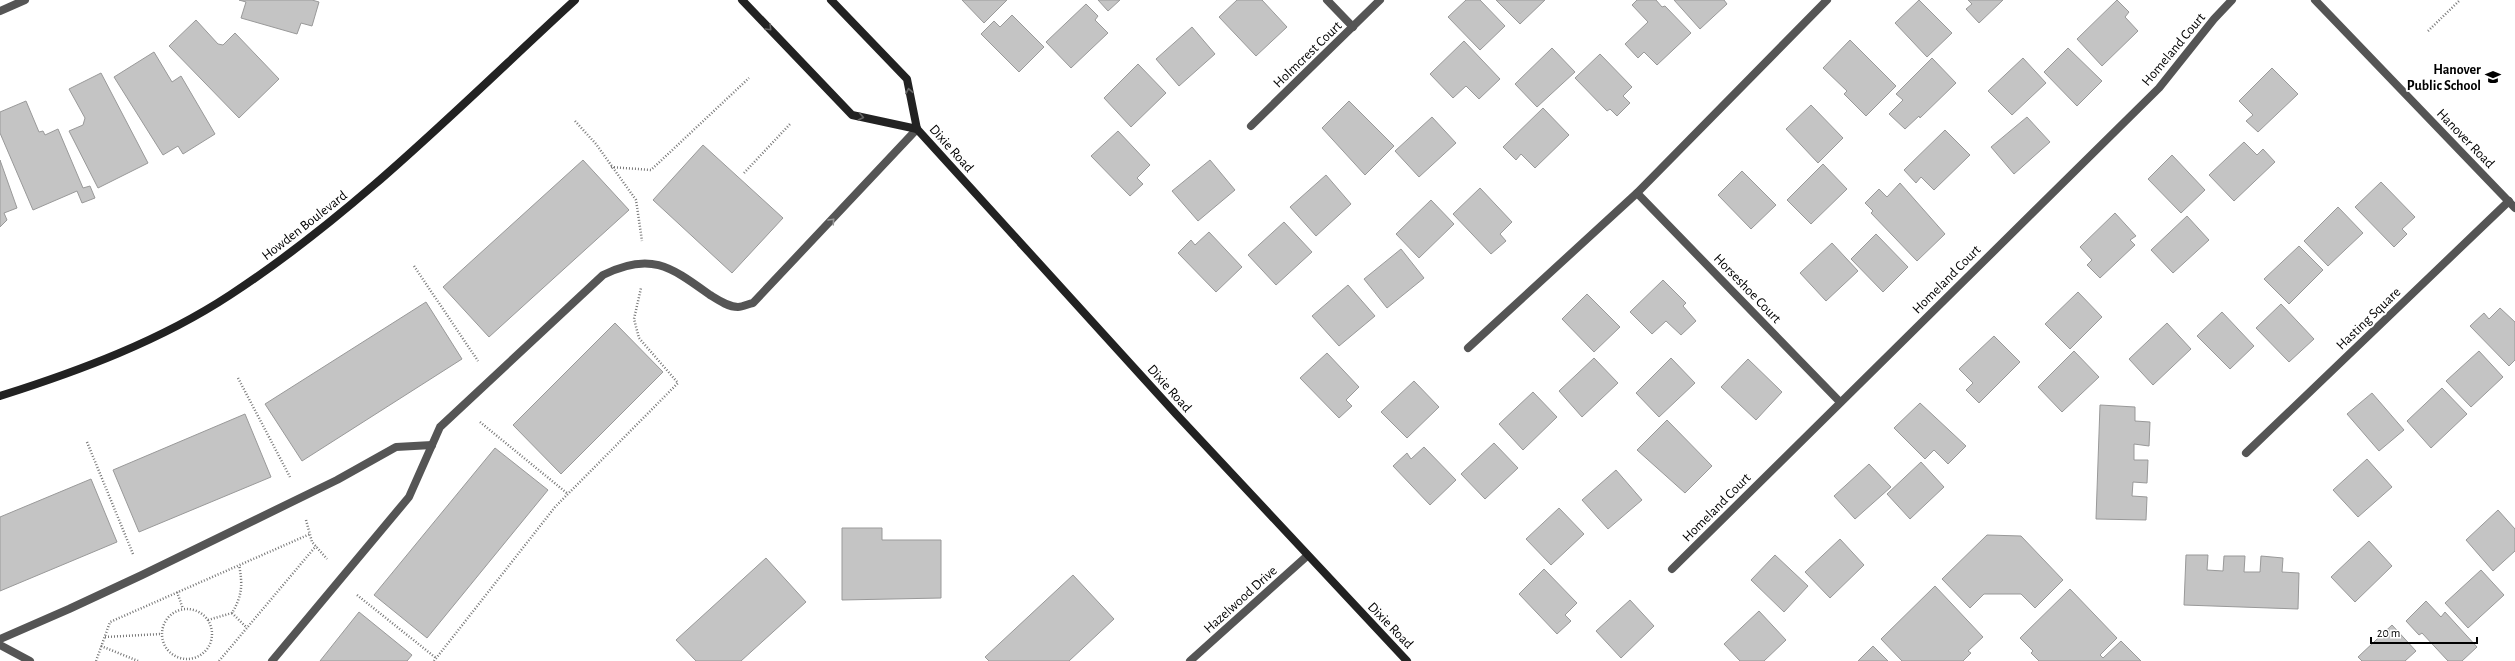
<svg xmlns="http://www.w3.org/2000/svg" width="2515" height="661" font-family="'Alegreya Sans',sans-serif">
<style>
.building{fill:#c4c4c4;stroke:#999}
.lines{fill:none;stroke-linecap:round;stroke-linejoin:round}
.path{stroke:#777;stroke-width:2.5;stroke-dasharray:1 2;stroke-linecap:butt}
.lane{stroke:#555;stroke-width:8}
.street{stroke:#555;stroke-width:8}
.secondary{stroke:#222;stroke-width:8}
.oneway{stroke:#646464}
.oneway2{stroke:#999}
.labels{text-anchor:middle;stroke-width:4;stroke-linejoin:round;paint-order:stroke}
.street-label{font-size:14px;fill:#000;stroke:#fff}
.poi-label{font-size:14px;font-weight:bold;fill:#000;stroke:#fff;text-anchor:end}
</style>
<rect width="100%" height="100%" fill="#fff"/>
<!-- building -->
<g class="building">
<path d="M239,0H312L319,2L312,26L301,23L297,34L241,18L246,2Z"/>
<path d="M962,0H1007L984,23Z"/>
<path d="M1098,0H1120L1108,11Z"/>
<path d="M1237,0H1262L1287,27L1256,56L1219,17Z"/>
<path d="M1466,0H1480L1505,26L1480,50L1448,17Z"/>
<path d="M1496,0H1545L1520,24Z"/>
<path d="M1637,0H1656L1662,7L1665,6L1691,33L1657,65L1644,52L1638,58L1625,44L1648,22L1632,5Z"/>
<path d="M1674,0H1724L1727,4L1700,29Z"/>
<path d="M1919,0L1952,33L1927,57L1895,23Z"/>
<path d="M1968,0H2003L1979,23L1966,9L1972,4Z"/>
<path d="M2117,0L2129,12L2125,17L2138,31L2102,66L2077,39Z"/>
<path d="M1086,4L1098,16L1095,20L1108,33L1071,68L1046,42Z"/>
<path d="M1012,15L1044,47L1019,72L981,34L994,21L1000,27Z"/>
<path d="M196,20L218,44L223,45L235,33L279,79L239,118L169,46Z"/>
<path d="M1192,27L1215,54L1179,86L1156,59Z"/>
<path d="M1850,40L1896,86L1866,116L1844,94L1847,91L1823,68Z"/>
<path d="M1464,41L1500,79L1479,99L1466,86L1453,98L1430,74Z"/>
<path d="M1552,48L1575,72L1537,107L1515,84Z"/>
<path d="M2068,48L2102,81L2077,106L2044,72Z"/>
<path d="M154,52L172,82L181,76L215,134L183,154L178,146L163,155L114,77Z"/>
<path d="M1600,54L1632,87L1623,96L1630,103L1617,116L1610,109L1607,111L1575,78Z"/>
<path d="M1932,58L1956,83L1920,118L1919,116L1905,129L1889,114L1903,100L1896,94Z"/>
<path d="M2023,58L2046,83L2012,115L1988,91Z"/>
<path d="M1138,64L1166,93L1131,127L1104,98Z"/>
<path d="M2272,68L2298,94L2258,132L2246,121L2253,115L2239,101Z"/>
<path d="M101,73L148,163L98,188L69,131L83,125L85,118L69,89Z"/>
<path d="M26,101L39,132L43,131L45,135L58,129L83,188L90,186L95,198L82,203L77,191L33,210L0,133V112Z"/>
<path d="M1349,101L1394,146L1365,175L1322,128Z"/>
<path d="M1811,105L1843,138L1818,163L1786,129Z"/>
<path d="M1543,108L1569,135L1535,168L1521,154L1516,160L1503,147Z"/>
<path d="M1432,117L1456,143L1419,177L1395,151Z"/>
<path d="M2027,117L2050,142L2014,174L1991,147Z"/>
<path d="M1945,130L1970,155L1934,190L1921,177L1916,183L1904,170Z"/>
<path d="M1118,131L1150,165L1137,178L1143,184L1130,196L1091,156Z"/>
<path d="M2244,142L2257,155L2263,149L2275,162L2234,201L2209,175Z"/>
<path d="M703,145L783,218L732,273L653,200Z"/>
<path d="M2172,155L2205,190L2181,213L2148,179Z"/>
<path d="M0,160L17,208L4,213L7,220L0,227Z"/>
<path d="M583,160L629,210L489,337L443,287Z"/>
<path d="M1210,160L1235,190L1198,221L1172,191Z"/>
<path d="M1823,164L1847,189L1811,224L1787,200Z"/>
<path d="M1742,171L1776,205L1751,229L1718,195Z"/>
<path d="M1326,175L1351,204L1316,236L1290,207Z"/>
<path d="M2381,182L2415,217L2402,229L2407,234L2394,247L2355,207Z"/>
<path d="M1900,183L1945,234L1917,261L1871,213L1873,211L1865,203L1879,189L1887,197Z"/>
<path d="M1480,188L1512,222L1500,234L1506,241L1491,254L1453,214Z"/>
<path d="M1431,200L1454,224L1419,258L1396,234Z"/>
<path d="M2338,207L2363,233L2328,266L2304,241Z"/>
<path d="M2115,213L2136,236L2130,240L2135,245L2100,278L2087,265L2092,260L2080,247Z"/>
<path d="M2187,216L2209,240L2173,273L2151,250Z"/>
<path d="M1284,222L1312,252L1276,285L1248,255Z"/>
<path d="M1209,232L1242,267L1216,292L1178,253L1191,240L1195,245Z"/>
<path d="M1876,234L1908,267L1883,292L1851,259Z"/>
<path d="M1832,243L1858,271L1826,301L1800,273Z"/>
<path d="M2299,246L2323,270L2289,304L2264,279Z"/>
<path d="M1401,249L1424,278L1387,308L1364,279Z"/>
<path d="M1663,280L1686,303L1683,306L1696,321L1681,335L1666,321L1652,334L1630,312Z"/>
<path d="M1348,285L1375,316L1339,346L1312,316Z"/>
<path d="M2078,292L2102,317L2070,349L2045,324Z"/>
<path d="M1587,294L1620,327L1594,352L1562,319Z"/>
<path d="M426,302L462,359L302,461L265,404Z"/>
<path d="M2281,304L2314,339L2289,362L2256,328Z"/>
<path d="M2500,308L2515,322V360L2509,366L2470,326L2484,313L2489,319Z"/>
<path d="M2222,312L2254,346L2230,369L2197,336Z"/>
<path d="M615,323L663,372L561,474L513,425Z"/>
<path d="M2167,323L2191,349L2153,385L2129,359Z"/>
<path d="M1994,336L2020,362L1979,403L1966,390L1973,383L1959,369Z"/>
<path d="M2074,351L2099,377L2062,412L2038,387Z"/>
<path d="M2479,351L2503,377L2471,407L2446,381Z"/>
<path d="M1327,353L1359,387L1346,400L1352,406L1339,418L1300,378Z"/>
<path d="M1594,358L1618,383L1582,417L1559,391Z"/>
<path d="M1671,358L1695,383L1659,417L1636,393Z"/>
<path d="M1748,359L1782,392L1756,420L1721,387Z"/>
<path d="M1414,381L1439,407L1407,438L1381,412Z"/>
<path d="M2442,388L2467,414L2431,448L2407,421Z"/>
<path d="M1533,392L1557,417L1523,450L1499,424Z"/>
<path d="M2372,393L2404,430L2379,451L2347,414Z"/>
<path d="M1920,403L1966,446L1948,464L1934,450L1925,459L1894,428Z"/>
<path d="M2100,405L2135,407V421L2150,422L2149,446L2134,444V460H2148L2147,483L2133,482L2132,496L2147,497L2146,520L2096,519Z"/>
<path d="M245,414L271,477L139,532L113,470Z"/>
<path d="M1667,420L1712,466L1685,493L1637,450Z"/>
<path d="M1494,443L1518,468L1485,499L1461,474Z"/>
<path d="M1424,447L1456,480L1430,505L1393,466L1407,453L1411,459Z"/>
<path d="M495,448L548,490L427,638L374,595Z"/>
<path d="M2367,459L2392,487L2358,517L2333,490Z"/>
<path d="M1921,462L1944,487L1910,519L1887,494Z"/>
<path d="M1869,464L1891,487L1855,519L1834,496Z"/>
<path d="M1616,470L1642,500L1608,529L1582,500Z"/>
<path d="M91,479L117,542L0,591V517Z"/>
<path d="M1559,508L1584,534L1551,565L1526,539Z"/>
<path d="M2498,510L2515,529V551L2493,571L2466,540Z"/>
<path d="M842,528H882V540H941V598L842,600Z"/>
<path d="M1987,535L2021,536L2063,580L2035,608L2021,594H1984L1970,608L1942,579Z"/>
<path d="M1840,539L1864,565L1830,598L1805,572Z"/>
<path d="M2369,541L2392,566L2355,602L2331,577Z"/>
<path d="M1775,555L1808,586L1784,612L1751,580Z"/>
<path d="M2186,555H2208L2207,570L2223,571L2224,556H2245L2244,572H2260L2261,556L2283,558L2282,572L2299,573L2298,609L2184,605Z"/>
<path d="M766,558L806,602L741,661H696L676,640Z"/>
<path d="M1544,569L1577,603L1565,615L1571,621L1557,634L1519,594Z"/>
<path d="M2481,570L2504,595L2468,628L2445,603Z"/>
<path d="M1073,575L1114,619L1069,661H989L985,657Z"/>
<path d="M1935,586L1983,637L1968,651L1971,653L1963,661H1902L1881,639Z"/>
<path d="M2070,589L2117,638L2100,655L2103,658L2121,641L2141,661H2039L2031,653L2033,651L2020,638Z"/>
<path d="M1630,600L1654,626L1621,658L1596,631Z"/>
<path d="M2426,601L2441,617L2445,612L2477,647L2462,661H2448L2422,633L2419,635L2406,621Z"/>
<path d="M1759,611L1786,640L1764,661H1740L1724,644Z"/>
<path d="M359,612L412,655L407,661H320Z"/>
<path d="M2392,625L2416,651L2405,661H2362L2358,657Z"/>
<path d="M1873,646L1888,661H1858Z"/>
</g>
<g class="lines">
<!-- path -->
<g class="path">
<path d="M2428,31L2460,0"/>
<path d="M575,121L596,144L636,200L642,241"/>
<path d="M611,167L651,170L749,78"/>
<path d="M744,173L791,123"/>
<path d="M414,266L478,361"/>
<path d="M238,378L290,477"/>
<path d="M480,422L568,494"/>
<path d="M87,442L133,554"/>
<path d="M306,520L312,542L327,559"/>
<path d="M177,592L183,609"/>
<path d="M357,595L436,658"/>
<circle cx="187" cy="634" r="25"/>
<path d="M232,613L247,628"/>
<path d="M208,620L232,613C242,596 243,585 239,565"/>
<path d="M105,637L161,634"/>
<path d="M101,646L138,661"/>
<path d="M96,661L110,622L310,534"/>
<path d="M219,661L316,546"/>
<path d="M434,661L555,507L678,383L639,338L634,319L641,288"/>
</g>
<!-- lane -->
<g class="lane">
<path d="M0,639L69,609L142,575L337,480L396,447L432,445"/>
<path d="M0,645L30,661"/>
<path d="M272,661L409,497L440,427L603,275C651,251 671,267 710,295C718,300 728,307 738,307C743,307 748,304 753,303L917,129"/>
</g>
<!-- street -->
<g class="street">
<path d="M1327,0L1353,27"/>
<path d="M2315,0L2515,208"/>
<path d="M0,11L25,0"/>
<path d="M1251,126L1380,0"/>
<path d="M1637,193L1840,402"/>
<path d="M1468,348L1637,193L1827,0"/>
<path d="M2246,453L2509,201"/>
<path d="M1672,569L2159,88L2214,19L2232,0"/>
<path d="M1190,661L1307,556"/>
</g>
<!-- secondary -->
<g class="secondary">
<path d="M742,0L852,115L917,129"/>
<path d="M831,0L907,79L917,129L1176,414L1407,661"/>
<path d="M0,396C79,371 160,341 230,295C357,212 464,102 575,0"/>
</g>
</g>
<!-- one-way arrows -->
<defs><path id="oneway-chevron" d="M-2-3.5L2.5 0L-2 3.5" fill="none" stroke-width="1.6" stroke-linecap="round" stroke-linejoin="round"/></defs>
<g class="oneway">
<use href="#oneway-chevron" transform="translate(769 28) rotate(46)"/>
<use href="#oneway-chevron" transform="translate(909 91) rotate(-101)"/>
<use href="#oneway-chevron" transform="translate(861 117) rotate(12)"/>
</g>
<use class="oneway2" href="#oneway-chevron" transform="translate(832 221) rotate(-47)"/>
<!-- icons -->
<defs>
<symbol id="school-bare" viewBox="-9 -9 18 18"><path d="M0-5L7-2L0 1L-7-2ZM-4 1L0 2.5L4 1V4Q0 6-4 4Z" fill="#000" stroke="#fff" stroke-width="2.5" paint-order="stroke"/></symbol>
</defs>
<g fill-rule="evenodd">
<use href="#school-bare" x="2482" y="66" width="22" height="22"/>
</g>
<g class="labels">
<!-- street labels -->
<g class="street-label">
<text transform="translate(2173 49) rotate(-50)" y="5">Homeland Court</text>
<text transform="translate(1307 54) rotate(-44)" y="5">Holmcrest Court</text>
<text transform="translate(2466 138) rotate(46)" y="5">Hanover Road</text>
<text transform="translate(952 148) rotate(48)" y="5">Dixie Road</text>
<text transform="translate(304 225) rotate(-38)" y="5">Howden Boulevard</text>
<text transform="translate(1946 279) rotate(-45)" y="5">Homeland Court</text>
<text transform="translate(1748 288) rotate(46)" y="5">Horseshoe Court</text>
<text transform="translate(2368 318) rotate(-44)" y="5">Hasting Square</text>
<text transform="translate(1170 388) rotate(48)" y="5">Dixie Road</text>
<text transform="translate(1716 507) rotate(-45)" y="5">Homeland Court</text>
<text transform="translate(1240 599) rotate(-42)" y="5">Hazelwood Drive</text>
<text transform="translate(1391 625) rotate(46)" y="5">Dixie Road</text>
</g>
<!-- poi labels -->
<g class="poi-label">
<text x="2481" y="74">Hanover<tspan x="2481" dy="16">Public School</tspan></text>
</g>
</g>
<!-- scale -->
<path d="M2371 637v6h106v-6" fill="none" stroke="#000000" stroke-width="2"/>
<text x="2377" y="637" font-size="12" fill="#000000" stroke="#ffffff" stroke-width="3" paint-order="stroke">20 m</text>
</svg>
